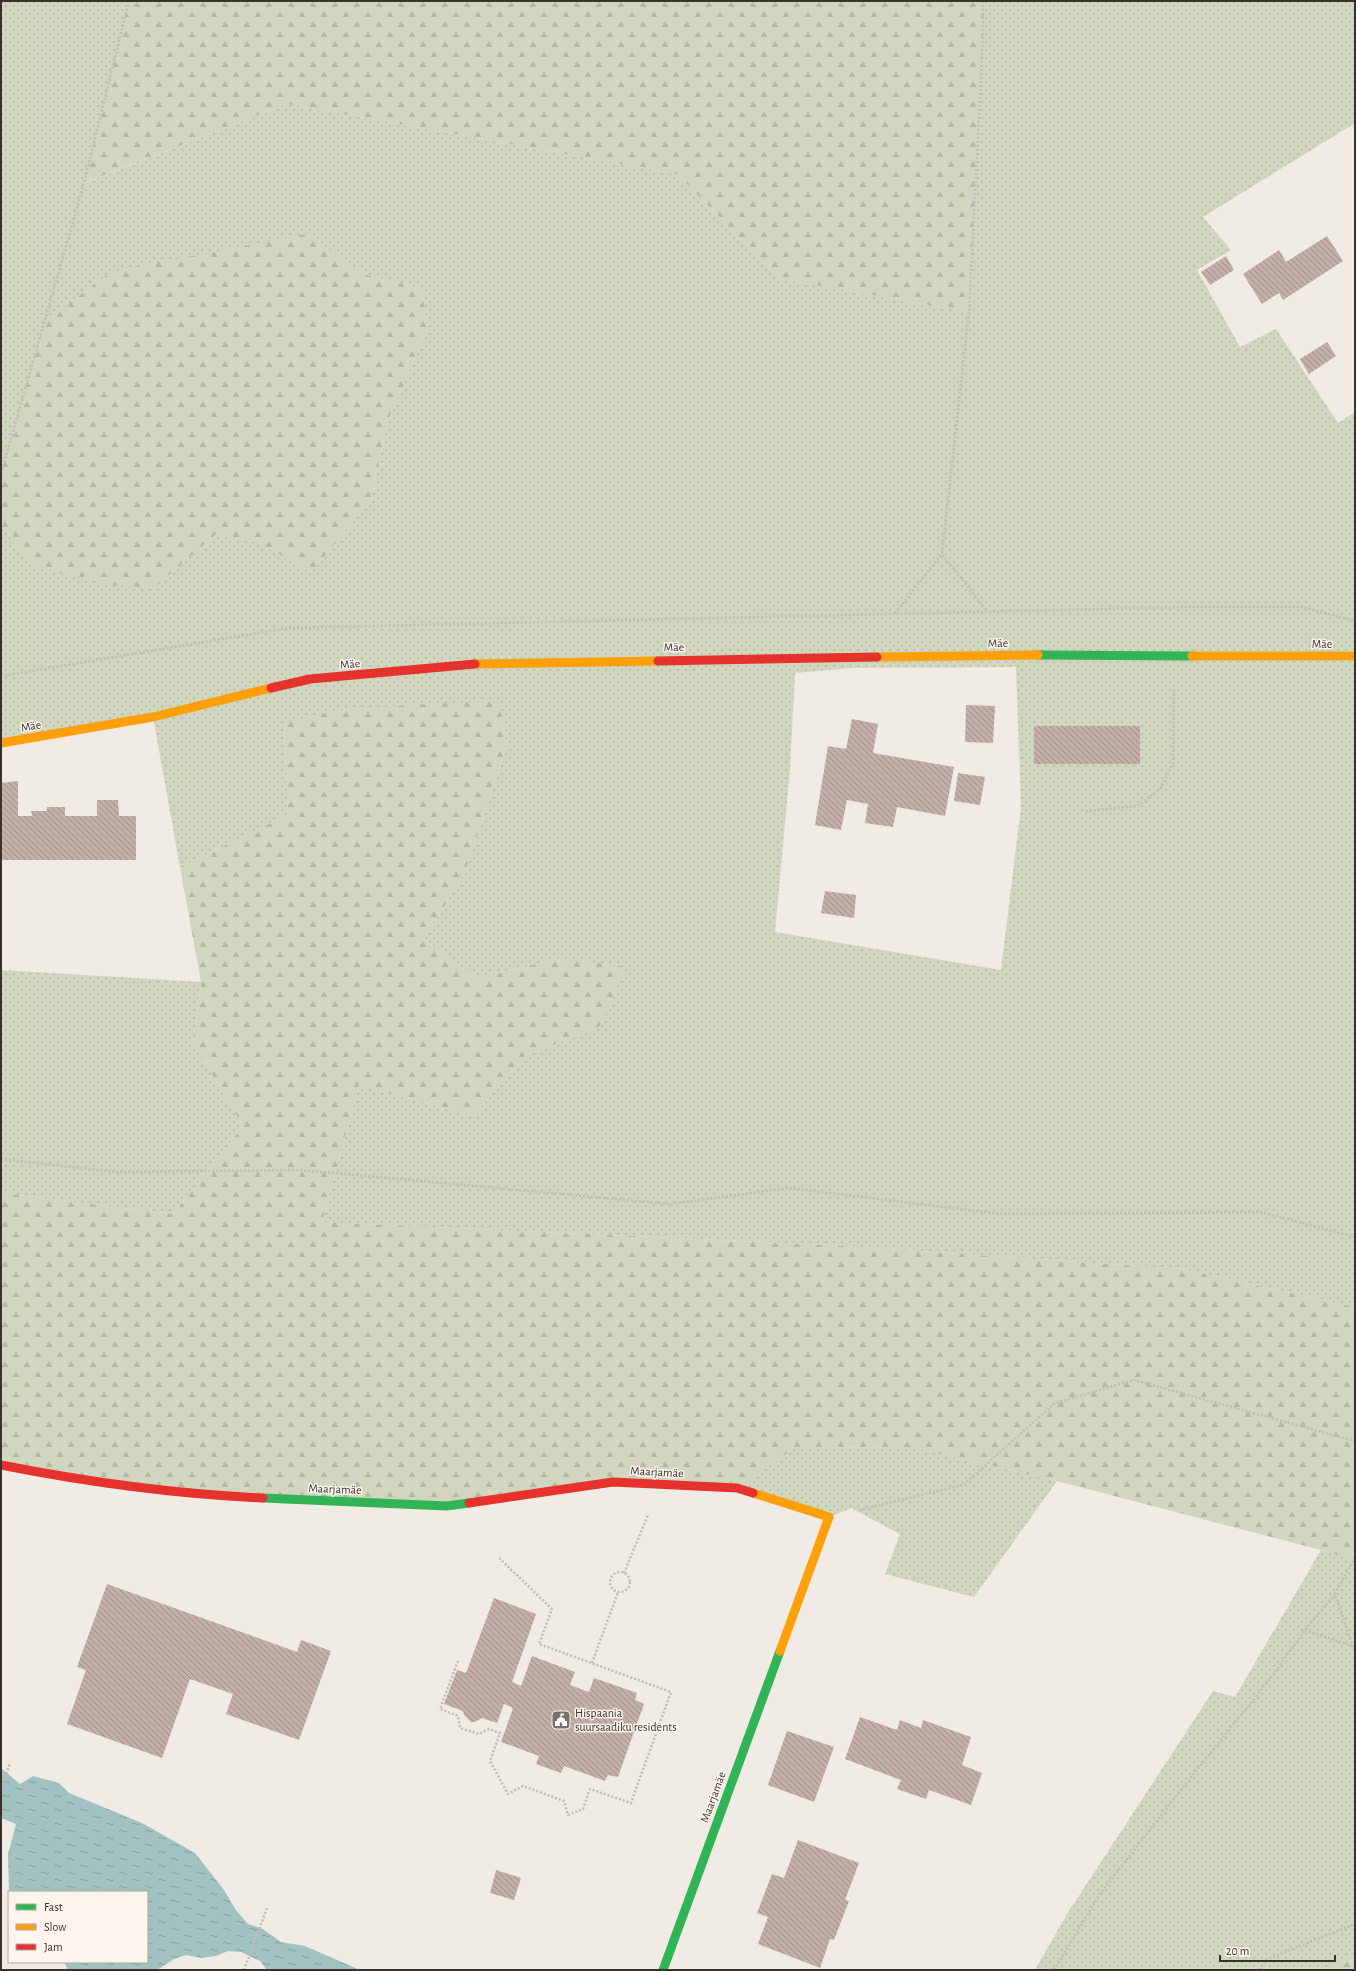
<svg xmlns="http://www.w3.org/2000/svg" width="1356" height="1971" font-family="'Alegreya Sans',sans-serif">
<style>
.grass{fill:url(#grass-dots);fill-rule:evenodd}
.forest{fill:url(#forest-firs)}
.water{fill:url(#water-ripples)}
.building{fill:url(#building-back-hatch)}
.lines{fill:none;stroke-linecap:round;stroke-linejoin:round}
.path{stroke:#c2bbb6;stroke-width:2.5;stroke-dasharray:2 2;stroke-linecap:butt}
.fast{stroke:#30b455;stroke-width:9}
.slow{stroke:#ff9f0a;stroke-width:9}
.jam{stroke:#e5322d;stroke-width:9}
.labels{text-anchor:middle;stroke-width:3;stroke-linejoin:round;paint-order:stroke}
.street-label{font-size:12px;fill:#3b302b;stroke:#fbf5ee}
.poi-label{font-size:12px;fill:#3b302b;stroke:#fbf5ee;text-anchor:start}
</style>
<defs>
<pattern id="grass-dots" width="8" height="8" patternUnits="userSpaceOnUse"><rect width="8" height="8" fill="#d1d6bf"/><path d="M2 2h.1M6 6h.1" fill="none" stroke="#b4b8a4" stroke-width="1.8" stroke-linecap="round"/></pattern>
<pattern id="forest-firs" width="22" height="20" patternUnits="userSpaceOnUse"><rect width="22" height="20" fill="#d1d6bf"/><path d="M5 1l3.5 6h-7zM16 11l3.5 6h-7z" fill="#b4b8a4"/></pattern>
<pattern id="water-ripples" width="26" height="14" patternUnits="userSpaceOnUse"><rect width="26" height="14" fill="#a1c2c1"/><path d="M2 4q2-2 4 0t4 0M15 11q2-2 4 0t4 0" fill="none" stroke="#849e9d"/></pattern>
<pattern id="building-back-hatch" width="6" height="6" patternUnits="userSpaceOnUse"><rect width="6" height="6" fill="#c3afa7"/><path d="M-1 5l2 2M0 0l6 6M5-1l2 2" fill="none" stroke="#a08f88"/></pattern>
</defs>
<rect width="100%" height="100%" fill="#f0ebe5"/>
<!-- grass -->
<g class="grass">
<path d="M1,1H129L85,183L287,104L677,174L780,279L969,312L983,38V1H1355V123L1203,217L1231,250L1197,270L1240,347L1276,329L1338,423L1355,412V1307L1183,1269L830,1245L322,1222L359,1085L473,1116L525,1056L600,1026L561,958L476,978L424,939L465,872L507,744L499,700L284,723L288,815L180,867L153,717L1,743V525L32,566L154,588L215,535L257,542L311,572L371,501L387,423L428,328L422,288L366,275L306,235L1,474ZM1016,667L1021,807L1001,970L775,932L790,768L795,673L852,668Z"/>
<path d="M1,970L201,982L193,1042L243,1126L173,1214L1,1193Z"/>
<path d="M796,1447L913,1448L1057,1481L974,1597L885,1574L900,1534L851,1508L829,1517L737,1488Z"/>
<path d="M1321,1550L1355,1561V1970H1035L1067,1914L1213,1691L1235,1697Z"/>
</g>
<!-- forest -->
<g class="forest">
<path d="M129,1H983V38L969,312L780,279L677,174L287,104L84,183Z"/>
<path d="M306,234L366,275L422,288L428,328L387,423L371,501L311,572L257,542L215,535L154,588L112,585L32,566L1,525V474L44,323L110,272Z"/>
<path d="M499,700L507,744L465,872L424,939L476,978L561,958L627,967L600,1026L525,1056L473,1116L359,1085L322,1222L830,1245L1183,1269L1355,1307V1561L1321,1550L1057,1481L913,1448L796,1447L737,1488L613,1482L447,1506L211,1496L1,1463V1193L173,1214L243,1126L193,1042L201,982L180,867L288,815L284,723L344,709Z"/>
<path d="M1355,1955V1970H1318Z"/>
</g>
<!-- water -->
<path class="water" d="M1,1768L20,1784L33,1776L59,1783L69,1793L142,1823L195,1853L224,1890L235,1909L248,1924L263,1929L281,1942L305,1946L360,1970H267L260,1961L241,1952L228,1951L216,1956L201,1958L186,1955L174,1959L157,1970H68L64,1962H147V1892H9L8,1854L16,1824L1,1818Z"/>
<!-- building -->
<g class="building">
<path d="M1327,236L1343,261L1283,300L1279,293L1262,304L1243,274L1279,250L1286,262Z"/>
<path d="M1226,256L1234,270L1210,285L1201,272Z"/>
<path d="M1327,342L1336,356L1309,374L1300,359Z"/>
<path d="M966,705L995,706L993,743L965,742Z"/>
<path d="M852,719L878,724L873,753L954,767L945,816L897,807L893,827L865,823L868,804L847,800L841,830L815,825L828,746L846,749Z"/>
<rect x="1034" y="726" width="106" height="38"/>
<path d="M958,773L985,777L980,805L954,801Z"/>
<path d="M18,781V816H32L31,811H47V807H65V816H97V800H118L119,816H136V860H1V783Z"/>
<path d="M825,891L856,895L854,918L821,913Z"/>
<path d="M107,1584L297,1652L301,1640L331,1651L299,1740L226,1714L233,1694L190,1679L162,1758L67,1724L86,1670L77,1667Z"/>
<path d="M494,1598L536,1614L512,1682L521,1686L532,1656L575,1672L570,1685L589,1692L594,1678L637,1693L635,1700L644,1704L618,1777L608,1775L605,1781L564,1766L561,1773L536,1764L539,1756L501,1742L513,1708L504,1704L497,1723L482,1718L475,1722H471L464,1715L463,1711L444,1704L457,1670L466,1673Z"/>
<path d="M860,1717L897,1730L900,1720L921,1728L923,1720L971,1737L962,1765L982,1773L971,1805L929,1790L926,1799L897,1789L901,1780L845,1759Z"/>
<path d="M787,1731L834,1747L814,1802L768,1785Z"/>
<path d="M798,1840L859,1863L845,1900L849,1901L834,1940L830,1939L820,1968L758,1944L768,1917L757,1913L772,1874L784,1878Z"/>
<path d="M496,1870L521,1878L514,1900L490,1893Z"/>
</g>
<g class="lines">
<!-- path -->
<g class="path">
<path d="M983,1V38L969,312L942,554L987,611"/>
<path d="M1,474L84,183L129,1"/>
<path d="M895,613L942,554"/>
<path d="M1,676L288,628L1189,607H1302L1355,621"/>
<path d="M1086,811L1137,806L1160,789L1173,763L1174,688"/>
<path d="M1,1159L116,1172L301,1170L670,1204L789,1188L1001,1214L1260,1212L1355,1237"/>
<path d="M859,1510L963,1485L1055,1403L1134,1380L1355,1441"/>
<circle cx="620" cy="1582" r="10"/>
<path d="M624,1573L648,1515"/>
<path d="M1305,1630L1355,1647"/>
<path d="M1353,1647L1335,1594L1355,1557"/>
<path d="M458,1661L440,1709L458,1716L460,1728L479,1734L489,1729L500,1733L490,1761L508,1794L523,1786L564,1801L568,1815L583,1809L590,1789L631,1803L671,1692L539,1644L552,1609L498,1557"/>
<path d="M592,1663L618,1592"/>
<path d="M1,1789L10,1763"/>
<path d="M244,1970L267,1908"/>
<path d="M1054,1970L1100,1894L1180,1791L1270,1679L1305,1630L1335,1594"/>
<path d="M1260,1970L1265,1960L1355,1924"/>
</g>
<!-- fast -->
<g class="fast">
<path d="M1038,655L1192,656"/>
<path d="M263,1498L447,1506L469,1503"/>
<path d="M663,1970L780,1651"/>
</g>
<!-- slow -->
<g class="slow">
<path d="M1192,656H1355"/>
<path d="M877,657L1038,655"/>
<path d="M475,664L658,661"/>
<path d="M1,743L153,717L271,688"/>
<path d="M753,1493L829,1517L780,1651"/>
</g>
<!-- jam -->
<g class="jam">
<path d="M658,661L877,657"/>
<path d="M271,688L310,679L475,664"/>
<path d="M1,1465C87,1482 175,1494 263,1498"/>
<path d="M469,1503L613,1482L737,1488L753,1493"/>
</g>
</g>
<!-- icons -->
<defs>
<symbol id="civic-square" viewBox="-11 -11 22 22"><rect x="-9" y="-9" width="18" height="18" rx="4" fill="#7a716c" stroke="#fbf5ee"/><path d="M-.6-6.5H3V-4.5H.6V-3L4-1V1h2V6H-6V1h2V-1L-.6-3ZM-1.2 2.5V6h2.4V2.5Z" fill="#fff"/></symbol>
</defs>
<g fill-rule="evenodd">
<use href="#civic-square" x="550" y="1709" width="22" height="22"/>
</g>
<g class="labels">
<!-- street labels -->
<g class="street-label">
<text transform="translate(998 643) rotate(-1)" y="4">Mäe</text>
<text x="1322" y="648">Mäe</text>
<text transform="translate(674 647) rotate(-1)" y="4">Mäe</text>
<text transform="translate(350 664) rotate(-5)" y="4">Mäe</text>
<text transform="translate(31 726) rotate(-10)" y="4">Mäe</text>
<text transform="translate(657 1472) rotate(3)" y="4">Maarjamäe</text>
<text transform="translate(335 1489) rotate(2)" y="4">Maarjamäe</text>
<text transform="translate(713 1797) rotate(-70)" y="4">Maarjamäe</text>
</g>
<!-- poi labels -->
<g class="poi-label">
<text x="575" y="1717">Hispaania<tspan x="575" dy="14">suursaadiku residents</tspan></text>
</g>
</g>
<!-- border -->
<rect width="1356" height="1971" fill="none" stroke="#3b302b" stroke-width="4"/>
<!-- legend -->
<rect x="8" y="1891" width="140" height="72" fill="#fbf5ee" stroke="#aea6a0"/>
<rect x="16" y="1904" width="20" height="6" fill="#30b455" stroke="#aea6a0"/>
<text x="44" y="1911" font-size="12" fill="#3b302b">Fast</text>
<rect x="16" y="1924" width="20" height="6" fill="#ff9f0a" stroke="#aea6a0"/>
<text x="44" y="1931" font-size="12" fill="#3b302b">Slow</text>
<rect x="16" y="1944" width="20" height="6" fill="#e5322d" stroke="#aea6a0"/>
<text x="44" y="1951" font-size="12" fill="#3b302b">Jam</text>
<!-- scale -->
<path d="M1220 1955v6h115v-6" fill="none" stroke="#3b302b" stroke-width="2"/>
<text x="1226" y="1955" font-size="12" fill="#3b302b" stroke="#fbf5ee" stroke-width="3" paint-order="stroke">20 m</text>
</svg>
